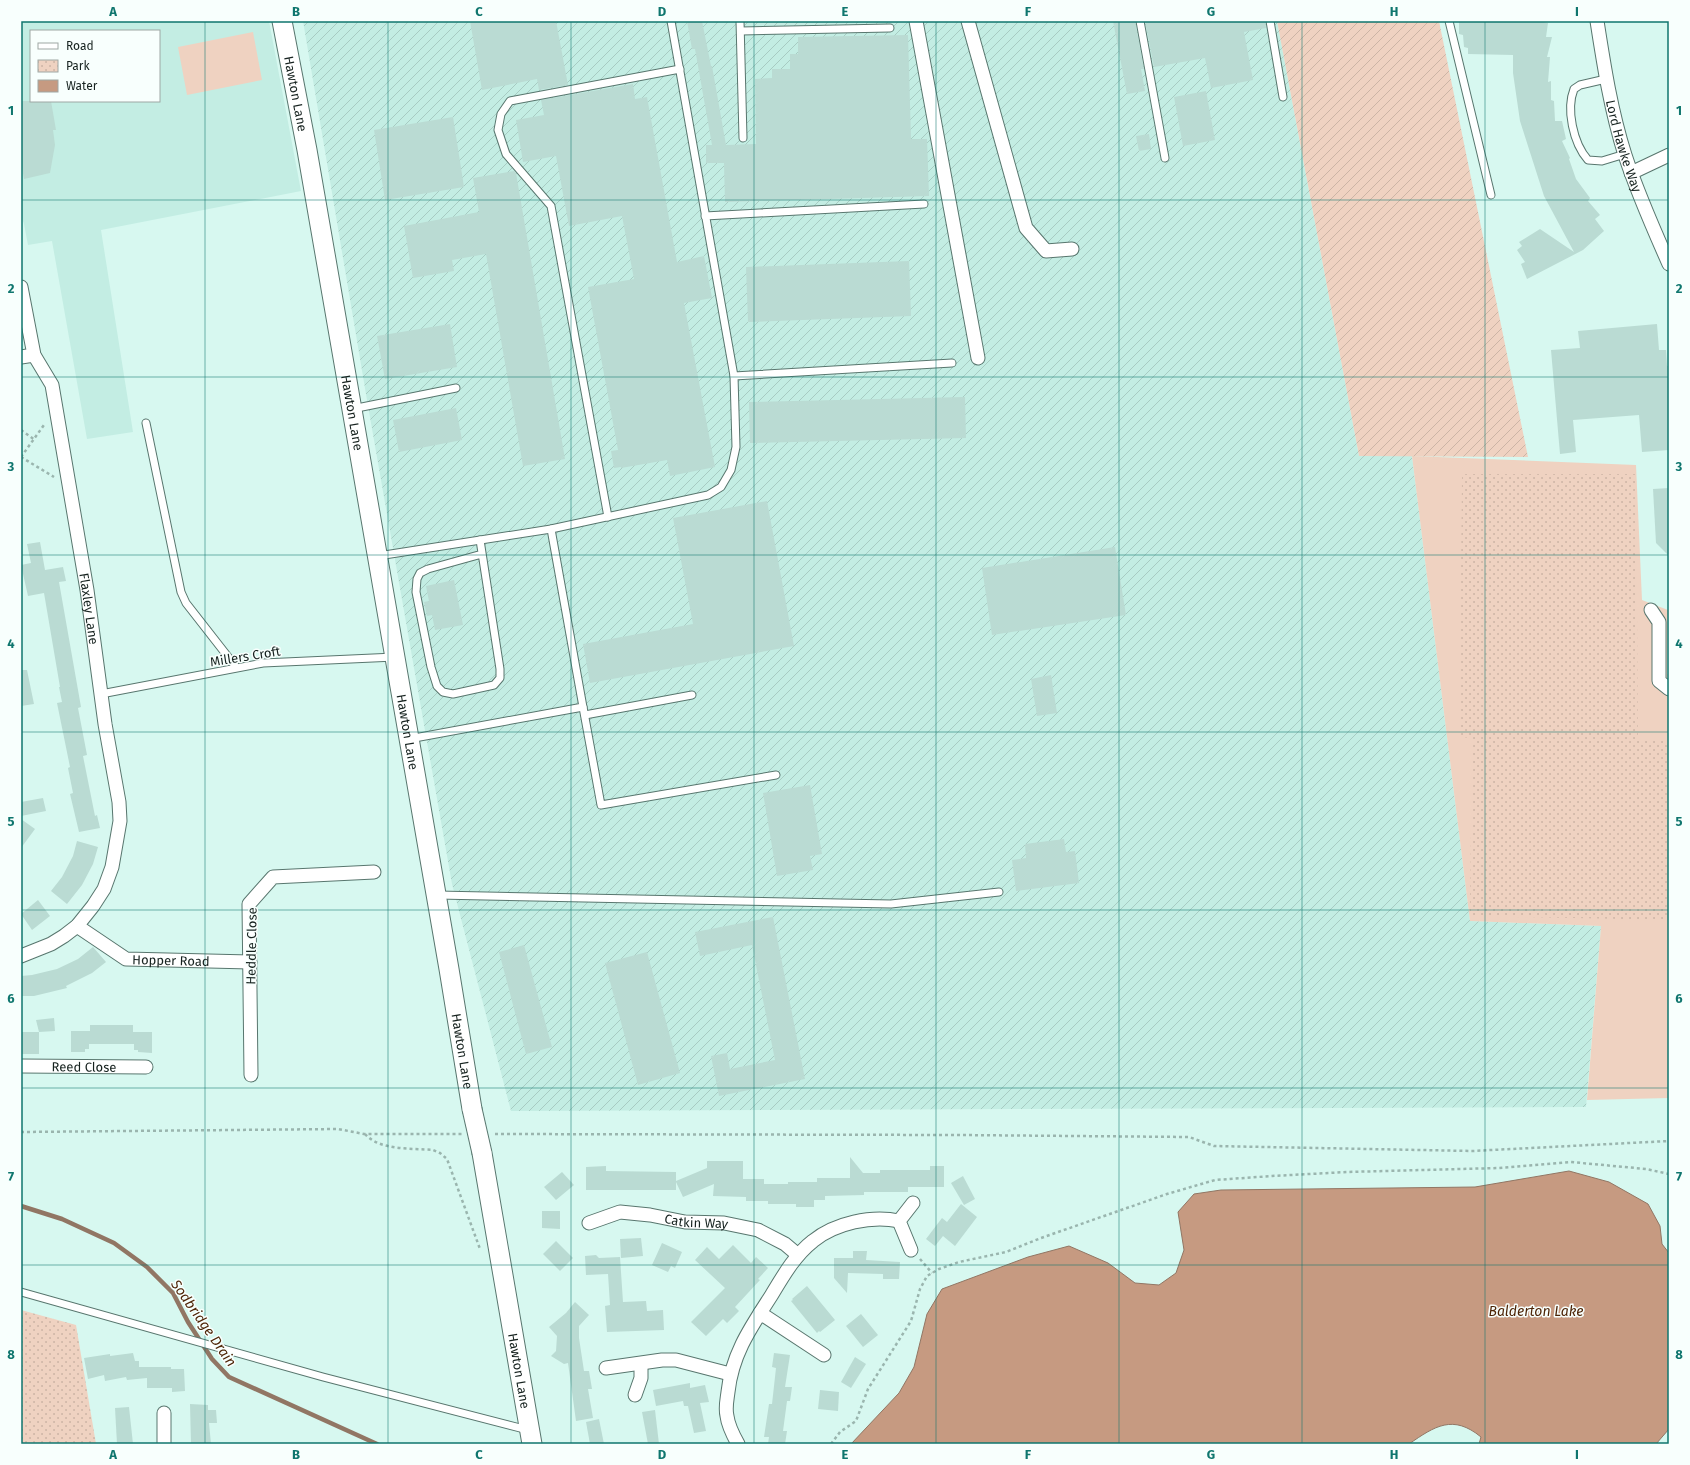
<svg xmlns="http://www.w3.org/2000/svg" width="1690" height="1465" font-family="'Fira Sans',sans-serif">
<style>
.built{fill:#c3ede3;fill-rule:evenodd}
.industrial{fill:url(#industrial-furrows)}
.grass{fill:#efd2c1}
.park{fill:url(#park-dots)}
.garden{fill:url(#garden-furrows)}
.water{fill:#c69a81;stroke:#917664}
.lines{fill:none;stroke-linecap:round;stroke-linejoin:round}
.stream{stroke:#917664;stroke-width:4.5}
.building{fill:#badbd3}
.lane-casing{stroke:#58766e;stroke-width:9}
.street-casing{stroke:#58766e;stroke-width:15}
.secondary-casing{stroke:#58766e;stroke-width:21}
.path{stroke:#9ab5ae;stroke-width:2.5;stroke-dasharray:3 3;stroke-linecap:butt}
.lane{stroke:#fff;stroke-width:7}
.street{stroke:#fff;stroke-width:13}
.secondary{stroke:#fff;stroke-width:19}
.secondary-bridge-casing{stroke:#58766e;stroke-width:21;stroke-linecap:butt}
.secondary-bridge{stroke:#fff;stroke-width:19}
.grid{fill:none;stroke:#0f766e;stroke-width:1;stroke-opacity:0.55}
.labels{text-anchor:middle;stroke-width:3;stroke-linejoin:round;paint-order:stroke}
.street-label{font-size:13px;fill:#16221f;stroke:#f8fffd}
.water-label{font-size:14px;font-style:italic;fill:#4d2406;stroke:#f8fffd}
.neatline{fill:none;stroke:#0f766e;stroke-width:1.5}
.grid-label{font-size:13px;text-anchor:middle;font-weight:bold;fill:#0f766e}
</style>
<defs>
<pattern id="industrial-furrows" width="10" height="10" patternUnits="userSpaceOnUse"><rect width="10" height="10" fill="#c3ede3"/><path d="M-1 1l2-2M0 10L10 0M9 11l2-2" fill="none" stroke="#a7cbc2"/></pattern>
<pattern id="park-dots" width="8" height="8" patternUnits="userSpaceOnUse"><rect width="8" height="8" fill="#efd2c1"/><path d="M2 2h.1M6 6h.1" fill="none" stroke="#ccb4a5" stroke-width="1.8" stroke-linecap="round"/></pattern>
<pattern id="garden-furrows" width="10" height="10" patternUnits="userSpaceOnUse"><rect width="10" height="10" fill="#efd2c1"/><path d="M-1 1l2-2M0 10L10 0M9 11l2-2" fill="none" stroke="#ccb4a5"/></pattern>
</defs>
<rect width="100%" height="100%" fill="#d7f8f0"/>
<!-- built -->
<path class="built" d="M21,21H269L301,191L101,230L133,432L87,439L52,241L28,245L24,224L21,215ZM31,31H159V101H31Z"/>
<!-- industrial -->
<path class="industrial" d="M303,21H1277L1359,456H1412L1470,921L1601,926L1586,1107L511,1111L452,884L368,406Z"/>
<!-- grass -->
<g class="grass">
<path d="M253,32L262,80L187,95L178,47Z"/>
<path d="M1412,456L1636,465L1642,600L1668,610L1667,674H1669V1098L1587,1100L1601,926L1470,921Z"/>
</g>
<!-- park -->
<g class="park">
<path d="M1462,474H1636L1638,741H1669V920L1470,916L1472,738L1459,737Z"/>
<path d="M21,1310L76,1325L96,1444H21Z"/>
</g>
<!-- garden -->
<path class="garden" d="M1277,21H1439L1528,457L1359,456Z"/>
<!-- water -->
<path class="water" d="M1569,1171L1609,1182L1648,1204L1660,1226L1662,1244L1669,1253V1429L1656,1444H1479L1481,1437C1453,1414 1435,1426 1409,1444H851L899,1393L914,1367L927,1314L942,1289L1028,1257L1069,1246L1108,1263L1135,1283L1159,1285L1176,1273L1184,1250L1178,1212L1194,1194L1221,1190L1475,1187Z"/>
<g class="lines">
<!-- stream -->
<path class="stream" d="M21,1206L62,1219L114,1243L147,1267L173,1293L188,1322L212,1359L229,1377L377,1444"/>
</g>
<!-- building -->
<g class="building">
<path d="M470,21H556L568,85L539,90L537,79L482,90Z"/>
<path d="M687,21H702L711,66H712L726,145L756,144L755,79L772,78V69H790V54H798V37L908,35L911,139H927L929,196L725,202L724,163H706V145H712L695,49H692Z"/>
<path d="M1113,21H1135L1144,69H1141L1145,91L1127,94Z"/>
<path d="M1145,21H1265L1266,28L1244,32L1253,80L1211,88L1205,58L1154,67Z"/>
<path d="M1459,21H1539L1548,23L1546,37H1552L1547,57H1550L1548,82L1551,81V100L1554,101L1555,121H1562L1566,139L1562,141L1570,158L1569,159L1576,179L1590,198L1588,201L1600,215L1595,219L1604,231L1583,250L1527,279L1521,264L1525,262L1517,250L1522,246L1519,242L1540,229L1574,252L1544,196L1520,121L1513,73V55L1468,54V48L1464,47L1463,35L1459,34Z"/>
<path d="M633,84L635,99L647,97L677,262L704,256L712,298L684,303L715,467L670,476L667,460L621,468V467L614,468L611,451L618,450L588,287L634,279L622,216L569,226L556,156L523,162L516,120L544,115L541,100Z"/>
<path d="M1206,91L1215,140L1183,146L1174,97Z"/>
<path d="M21,101H51L56,130H53L55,145L50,173L24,179L21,162Z"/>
<path d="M453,117L464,187L385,200L374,130Z"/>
<path d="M1149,134L1151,149L1139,151L1136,136Z"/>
<path d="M514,171L516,173L565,459L523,466L486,254L452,260L454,271L413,278L404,226L479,212L473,178Z"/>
<path d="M909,261L911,316L748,322L746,267Z"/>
<path d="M450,324L457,367L385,379L377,336Z"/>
<path d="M1657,324L1659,350H1666L1667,366H1669V450L1642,452L1639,415L1573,420L1576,452L1560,454L1551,350L1580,348L1578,331Z"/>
<path d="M965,397L966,438L750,443L749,402Z"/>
<path d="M456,408L462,440L399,452L393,420Z"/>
<path d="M1669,488V556L1656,543L1653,489Z"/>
<path d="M767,501L794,646L590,683L583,644L693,624L673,518Z"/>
<path d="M40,542L45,570L63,567L66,581L59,582L81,707L78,708L87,755L83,756L95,816L97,815L100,828L79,832L70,794L73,793L68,768L70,767L57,703L62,702L59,687H60L44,593L28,596L21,565L31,563L27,544Z"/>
<path d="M1115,547L1126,615L992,635L982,568Z"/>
<path d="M454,580L463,625L435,630L432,615L427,616L424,602L429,601L426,586Z"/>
<path d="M21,670H27L34,704L21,706Z"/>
<path d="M1051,675L1057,713L1037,716L1031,679Z"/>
<path d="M810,785L822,854L810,856L813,870L777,876L763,793Z"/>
<path d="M43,798L46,811L21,816V802Z"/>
<path d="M21,819L35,829L21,848Z"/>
<path d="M1064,839L1066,852L1075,851L1079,883L1016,891L1012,860L1026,858L1025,844Z"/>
<path d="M77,841L98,847L93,864L82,885L67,904L51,891L62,877L73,856Z"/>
<path d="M38,900L50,916L32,930L21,914Z"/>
<path d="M773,917L805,1079L719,1096L711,1056L727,1053L730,1069L775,1060L752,945L700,956L695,932Z"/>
<path d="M524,945L552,1047L526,1054L499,952Z"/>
<path d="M93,947L106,962L92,973L66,986L67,988L34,996H21V976L32,975L57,969L78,959Z"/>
<path d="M647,952L680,1073L638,1085L605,963Z"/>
<path d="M54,1018L55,1031L39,1032V1054H21V1032H39L36,1020Z"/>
<path d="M90,1025H133V1032H152V1053L138,1052V1050H134V1044H89V1049H85V1052H71V1031H90Z"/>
<path d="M850,1157L863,1173H880V1170H930V1166H944V1187H908V1192H864V1195L825,1196V1200H814V1207H796V1204H768V1201H746V1197L713,1196L714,1184L683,1197L676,1182V1190H586V1167L606,1166V1171L676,1172V1181L707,1168V1161H743V1179H764V1184H788V1182H817V1178H850Z"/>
<path d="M562,1172L574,1185L556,1200L544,1187Z"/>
<path d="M963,1176L975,1199L964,1205L951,1183Z"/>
<path d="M961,1204L977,1217L955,1246L943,1236L935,1246L926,1239L942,1218L947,1222Z"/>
<path d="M542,1211H560V1229L542,1228Z"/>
<path d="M641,1238L643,1256L621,1258L620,1239Z"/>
<path d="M556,1241L573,1258L560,1271L543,1254Z"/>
<path d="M662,1243L682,1252L675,1268L671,1266L668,1272L652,1265Z"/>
<path d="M733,1245L751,1263L756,1257L768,1268L758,1279L760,1280L735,1307L739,1311L727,1323L723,1319L706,1336L691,1322L725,1288L695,1260L707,1247L719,1259Z"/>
<path d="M853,1251H867L866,1260L900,1262L899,1279H883V1274L848,1273L847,1293L834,1278V1258H853Z"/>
<path d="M596,1255L599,1258L620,1257L623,1302L646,1301L647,1311L663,1310L664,1330L607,1332L605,1306L610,1305L608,1274L586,1275L585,1256Z"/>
<path d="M807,1286L835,1320L820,1332L819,1331L817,1333L791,1301L793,1300L792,1299Z"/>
<path d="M575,1302L589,1315L579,1326V1338L584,1371H589L592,1389H588L593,1418L576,1421L568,1363L564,1364L551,1356L556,1351L557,1336L549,1327L566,1313Z"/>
<path d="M861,1314L878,1335L863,1347L846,1326Z"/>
<path d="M133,1353L135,1361H139V1367H171V1369H184L185,1391L172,1392V1388H147V1378L127,1380L126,1377L105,1381L104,1375L88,1379L84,1358L110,1354V1356Z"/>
<path d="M774,1353L790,1355L785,1387H792L790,1401H787L783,1431H787L785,1444H768L769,1437H764L769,1404H772L776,1368L772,1367Z"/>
<path d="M855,1357L866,1364L851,1388L841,1382Z"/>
<path d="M690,1383V1388L705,1385L709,1402L700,1403L706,1431L694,1433L688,1406H684L683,1401L656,1406L653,1390Z"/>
<path d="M820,1390L839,1392L838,1411L818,1409Z"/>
<path d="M190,1404L208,1405V1410H216L217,1423H209L211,1444H191Z"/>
<path d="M129,1407L133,1444H117L115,1408Z"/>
<path d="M655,1410L659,1444H648L642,1412Z"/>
<path d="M599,1419L604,1444H590L586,1422Z"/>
</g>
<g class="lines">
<defs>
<g id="lane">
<path d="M740,21L743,138"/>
<path d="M1140,21L1165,158"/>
<path d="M1270,21L1283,97"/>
<path d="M1449,21L1491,195"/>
<path d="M741,31L890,28"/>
<path d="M1606,79L1580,85L1574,89C1566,109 1573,143 1588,160L1602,161L1625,154"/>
<path d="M705,216L924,204"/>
<path d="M734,376L952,363"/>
<path d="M352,409L456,388"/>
<path d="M146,423L181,592L186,603L236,667"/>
<path d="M608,517L551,206L506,154L498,130L501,114L510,101L680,69"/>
<path d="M480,540L500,669V678L494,685L453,694L443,692L437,686L431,667L416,592L417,579L420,573L428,569L482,554"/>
<path d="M378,556L551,529L708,495L721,487L731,470L736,447L734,376L671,21"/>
<path d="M101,694L263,663L395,657"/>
<path d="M583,707L601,805L776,775"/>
<path d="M585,715L692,695"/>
<path d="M409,739L583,707L551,529"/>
<path d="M437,895L891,904L999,892"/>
<path d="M21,1292L323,1377L528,1430"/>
</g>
<g id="street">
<path d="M916,21L978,358"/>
<path d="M968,21L1026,228L1046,251L1072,249"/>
<path id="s1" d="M1597,21C1604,66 1611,111 1625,155C1637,192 1653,228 1669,264"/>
<path d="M1631,173L1669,155"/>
<path id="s2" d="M21,287L34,355L52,385L87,590L105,724L119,802L120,821L112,867L104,889L93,906L77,926L64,936L51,944L21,956"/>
<path d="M21,357L34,355"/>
<path d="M1651,610L1659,622V681L1669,689"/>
<path id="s3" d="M77,926L126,959L250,962"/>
<path id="s4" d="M21,1066L146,1067"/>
<path d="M251,1075L249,904L273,877L374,872"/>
<path id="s5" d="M589,1223L620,1212L650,1215L685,1222L724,1223L758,1230L785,1244L798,1255"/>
<path d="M911,1250L899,1221L913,1203"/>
<path d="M760,1313L824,1355"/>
<path d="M606,1368L662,1360H676L730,1374"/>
<path d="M635,1395L641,1378V1364"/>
<path d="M164,1444V1413"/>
<path d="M738,1444C733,1435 728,1425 727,1416C725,1408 727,1400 728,1392C732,1354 751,1327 771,1296C783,1276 795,1255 813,1241C835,1223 872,1215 899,1221"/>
</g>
<g id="secondary">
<path id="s6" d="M282,21L307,150L449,969L472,1109"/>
<path id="s7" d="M482,1153L532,1444"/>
</g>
</defs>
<!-- lane casing -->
<use href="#lane" class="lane-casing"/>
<!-- street casing -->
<use href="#street" class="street-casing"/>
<!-- secondary casing -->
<use href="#secondary" class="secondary-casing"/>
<!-- path -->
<g class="path">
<path d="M21,430L35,440"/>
<path d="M21,457L44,425"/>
<path d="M21,457L54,477"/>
<path d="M21,1132L338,1129L364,1134H462"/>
<path d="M365,1134C380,1151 412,1148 433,1150L440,1153L447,1159L480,1249"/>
<path d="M495,1134L958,1135L1189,1137L1214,1146L1472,1151L1669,1141"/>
<path d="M920,1259L932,1273"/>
<path d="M831,1444L840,1432L856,1421L868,1389L911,1321L920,1289L927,1276L939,1269L959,1262L1006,1252L1041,1238L1167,1194L1215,1180L1272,1176L1347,1172L1499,1168L1571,1162L1646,1169L1669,1174"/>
</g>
<!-- lane -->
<use href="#lane" class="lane"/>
<!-- street -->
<use href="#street" class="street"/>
<!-- secondary -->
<use href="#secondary" class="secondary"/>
<defs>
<path id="secondary-bridge" d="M472,1109L482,1153"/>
</defs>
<!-- secondary-bridge casing -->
<use href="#secondary-bridge" class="secondary-bridge-casing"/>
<!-- secondary-bridge -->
<use href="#secondary-bridge" class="secondary-bridge"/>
</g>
<!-- grid -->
<path class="grid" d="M205,21V1444M388,21V1444M571,21V1444M754,21V1444M936,21V1444M1119,21V1444M1302,21V1444M1485,21V1444M21,200H1669M21,377H1669M21,555H1669M21,732H1669M21,910H1669M21,1088H1669M21,1265H1669"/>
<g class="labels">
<!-- street labels -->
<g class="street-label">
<text dy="5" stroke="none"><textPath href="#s6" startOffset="74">Hawton Lane</textPath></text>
<text dy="5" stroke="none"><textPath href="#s1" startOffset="128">Lord Hawke Way</textPath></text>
<text dy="5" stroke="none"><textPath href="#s6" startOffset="398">Hawton Lane</textPath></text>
<text dy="5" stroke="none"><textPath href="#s2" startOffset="331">Flaxley Lane</textPath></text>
<text transform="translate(245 656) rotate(-9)" y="5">Millers Croft</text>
<text dy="5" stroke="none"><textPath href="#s6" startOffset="722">Hawton Lane</textPath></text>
<text transform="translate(251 946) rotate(-89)" y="5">Heddle Close</text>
<text dy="5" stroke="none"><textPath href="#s3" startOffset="104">Hopper Road</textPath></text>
<text dy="5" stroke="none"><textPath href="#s6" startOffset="1046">Hawton Lane</textPath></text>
<text dy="5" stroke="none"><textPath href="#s4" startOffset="63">Reed Close</textPath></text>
<text dy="5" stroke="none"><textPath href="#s5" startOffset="110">Catkin Way</textPath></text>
<text dy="5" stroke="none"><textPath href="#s7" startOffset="221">Hawton Lane</textPath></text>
</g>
<!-- water labels -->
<g class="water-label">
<text x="1536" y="1316">Balderton Lake</text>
<text transform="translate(204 1323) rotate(55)" y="5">Sodbridge Drain</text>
</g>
</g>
<!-- border -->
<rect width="1690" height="1465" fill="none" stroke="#f8fffd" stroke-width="44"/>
<!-- legend -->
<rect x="30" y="30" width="130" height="72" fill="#f8fffd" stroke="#9ea7a4"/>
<rect x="38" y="43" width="20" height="6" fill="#ffffff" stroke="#9ea7a4"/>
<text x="66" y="50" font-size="12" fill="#16221f">Road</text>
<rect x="38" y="60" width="20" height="12" fill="url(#park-dots)" stroke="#9ea7a4"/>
<text x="66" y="70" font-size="12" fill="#16221f">Park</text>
<rect x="38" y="80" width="20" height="12" fill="#c69a81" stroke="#9ea7a4"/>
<text x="66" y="90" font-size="12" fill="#16221f">Water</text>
<rect x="22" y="22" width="1646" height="1421" class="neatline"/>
<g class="grid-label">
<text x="113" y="16">A</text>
<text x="296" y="16">B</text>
<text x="479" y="16">C</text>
<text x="662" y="16">D</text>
<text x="845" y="16">E</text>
<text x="1028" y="16">F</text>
<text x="1211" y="16">G</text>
<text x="1394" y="16">H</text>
<text x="1577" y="16">I</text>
<text x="11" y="115">1</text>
<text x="1679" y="115">1</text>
<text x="11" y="293">2</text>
<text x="1679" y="293">2</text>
<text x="11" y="471">3</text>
<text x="1679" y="471">3</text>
<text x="11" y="648">4</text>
<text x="1679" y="648">4</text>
<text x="11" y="826">5</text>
<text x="1679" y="826">5</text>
<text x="11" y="1003">6</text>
<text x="1679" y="1003">6</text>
<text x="11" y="1181">7</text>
<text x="1679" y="1181">7</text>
<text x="11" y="1359">8</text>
<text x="1679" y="1359">8</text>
<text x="113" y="1459">A</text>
<text x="296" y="1459">B</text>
<text x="479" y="1459">C</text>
<text x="662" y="1459">D</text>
<text x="845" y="1459">E</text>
<text x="1028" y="1459">F</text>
<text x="1211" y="1459">G</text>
<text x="1394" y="1459">H</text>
<text x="1577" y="1459">I</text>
</g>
</svg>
